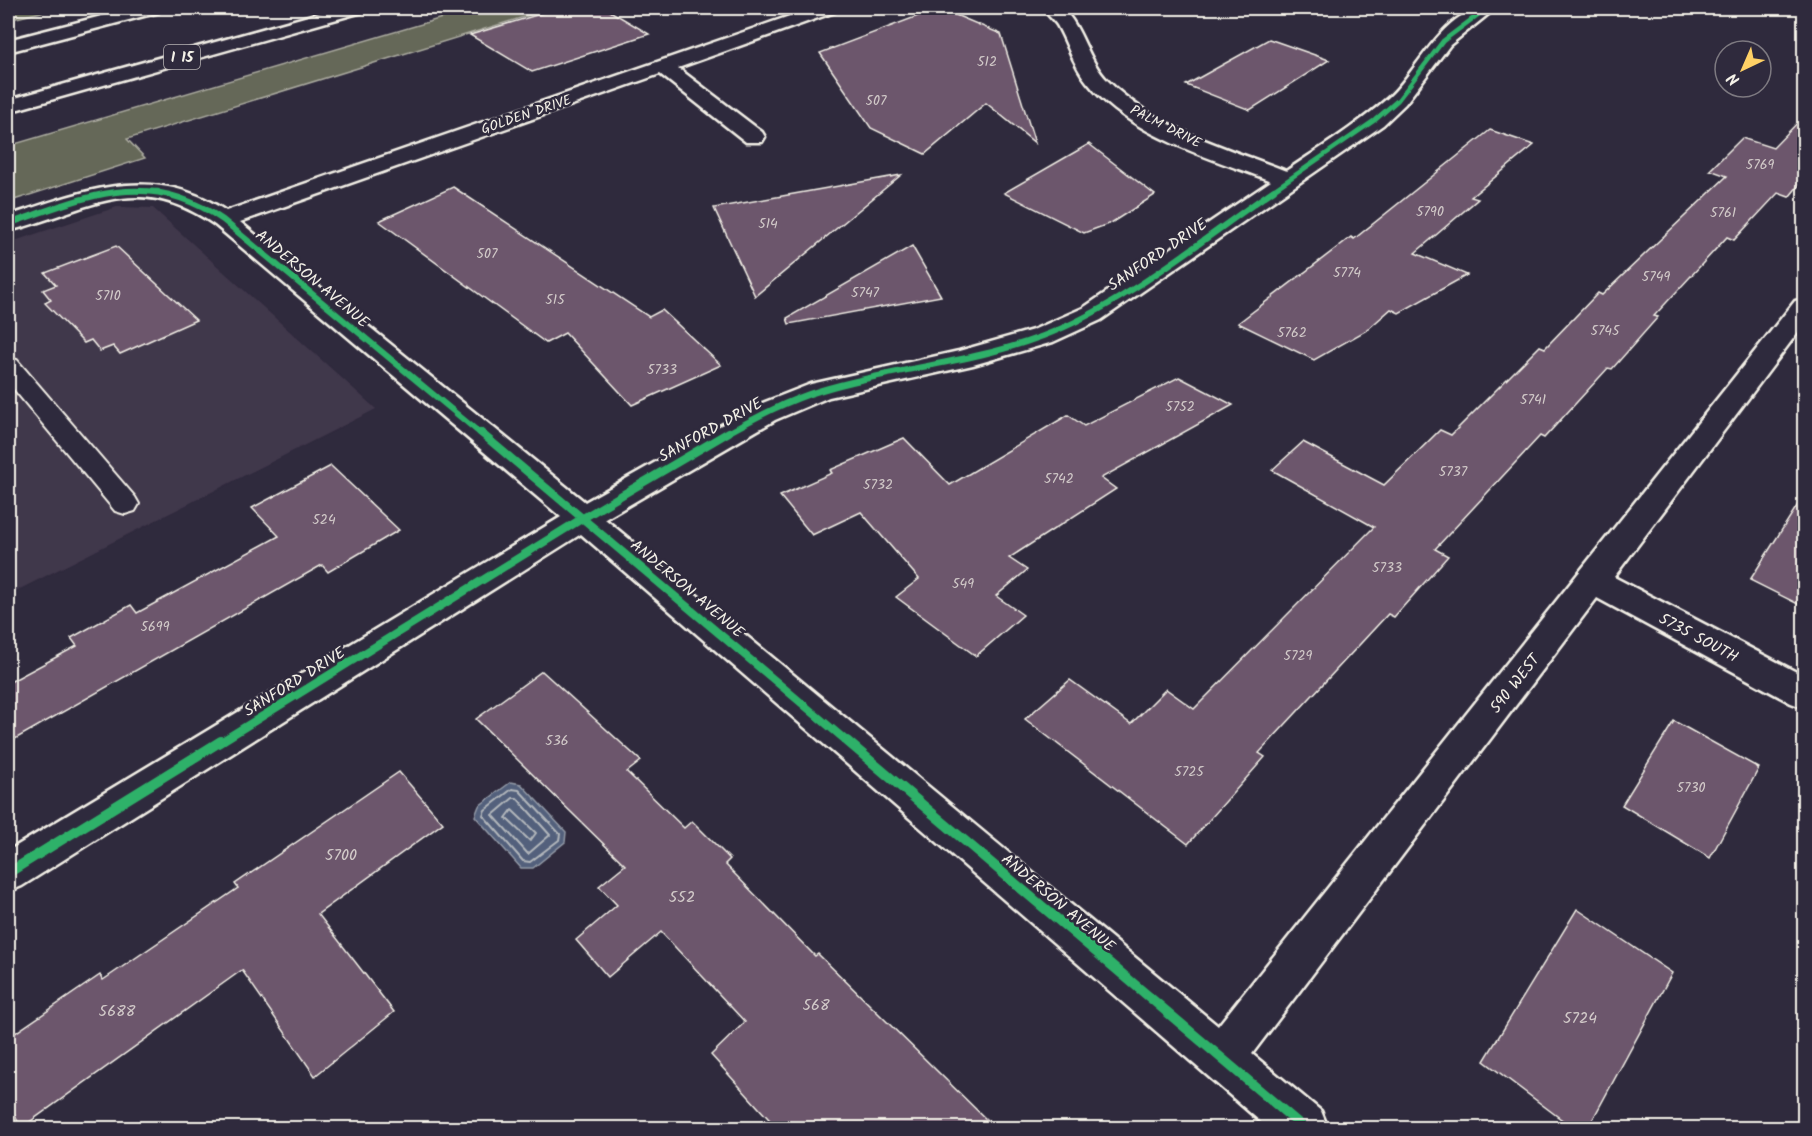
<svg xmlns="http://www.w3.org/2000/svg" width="1812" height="1136" font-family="Kalam,sans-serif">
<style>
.built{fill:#41374b}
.green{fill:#656759;stroke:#acaca0;stroke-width:1.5}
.water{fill:#52607b;stroke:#939aa7;stroke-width:1.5}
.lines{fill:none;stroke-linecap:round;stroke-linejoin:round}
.shore{stroke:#b3b7bc;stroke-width:2}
.building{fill:#6c566c;stroke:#f4f1e8;stroke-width:1.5}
.lane-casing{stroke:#f4f1e8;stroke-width:4}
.street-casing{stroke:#f4f1e8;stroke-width:5}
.highway-casing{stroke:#f4f1e8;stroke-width:5}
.lane{fill:#2f2a3d;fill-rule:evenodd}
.street{fill:#2f2a3d;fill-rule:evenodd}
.highway{fill:#2f2a3d;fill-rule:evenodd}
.cycleway-far3-casing{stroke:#2f2a3d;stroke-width:7}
.cycleway-far2-casing{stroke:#2f2a3d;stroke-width:9}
.cycleway-far1-casing{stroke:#2f2a3d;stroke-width:11}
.cycleway-casing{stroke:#2f2a3d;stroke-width:14}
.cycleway-far3{stroke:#2db169;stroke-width:4.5}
.cycleway-far2{stroke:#2db169;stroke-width:6}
.cycleway-far1{stroke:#2db169;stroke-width:8}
.cycleway{stroke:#2db169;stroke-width:10}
.labels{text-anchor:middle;stroke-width:5;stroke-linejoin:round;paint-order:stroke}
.number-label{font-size:14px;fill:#d2cac9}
.far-street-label{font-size:14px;fill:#f4f1e8;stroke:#2f2a3d}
.shield{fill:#2f2a3d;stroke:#b9b5b5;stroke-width:1.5}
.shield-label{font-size:15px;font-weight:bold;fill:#f4f1e8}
.street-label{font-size:16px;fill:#f4f1e8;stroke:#2f2a3d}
.near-number-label{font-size:16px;fill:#d2cac9}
</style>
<rect width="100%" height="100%" fill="#2f2a3d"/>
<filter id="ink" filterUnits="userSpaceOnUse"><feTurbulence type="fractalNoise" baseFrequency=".0167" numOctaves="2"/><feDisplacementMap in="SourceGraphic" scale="12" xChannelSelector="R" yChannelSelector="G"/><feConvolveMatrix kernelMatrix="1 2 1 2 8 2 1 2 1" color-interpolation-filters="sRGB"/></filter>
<g filter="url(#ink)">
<!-- built -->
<path class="built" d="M117,207L153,208L376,409L8,595V243Z"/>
<!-- green -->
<g class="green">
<path d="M8,8H58L8,20Z"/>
<path d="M476,8H553L127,139L145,158L8,202V146Z"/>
</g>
<!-- water -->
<path class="water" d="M511,782L521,784L566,832L565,842L533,868H521L475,816L479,806Z"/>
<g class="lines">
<!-- shore -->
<g class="shore">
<path d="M512,789L519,790L560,834L559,840L530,862L523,861L483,815L485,810Z"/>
<path d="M513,798H517L550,835L528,854L493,815Z"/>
<path d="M512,810L536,833L530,841L506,818Z"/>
</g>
</g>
<!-- building -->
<g class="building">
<path d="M560,8H605L649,34L532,72L470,35Z"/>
<path d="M939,8L1001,34L1035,143L986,103L925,154L871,128L820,53Z"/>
<path d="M1269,39L1329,60L1250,110L1186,85Z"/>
<path d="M1804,116V179L1789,197L1778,193L1734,240L1727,237L1654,316L1658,317L1612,369L1608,368L1544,438L1540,436L1435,549L1448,556L1394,617L1388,614L1259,753L1265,757L1188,844L1025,719L1070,680L1131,724L1166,689L1194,709L1374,527L1272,470L1303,442L1384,485L1440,430L1451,435L1540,346L1545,348L1598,293L1602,295L1727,176L1710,170L1742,138L1773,148Z"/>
<path d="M1490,130L1534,145L1471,197L1478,199L1415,253L1467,275L1399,313L1391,309L1367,330L1314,360L1238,323L1351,237L1354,239Z"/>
<path d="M1089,144L1155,195L1111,223L1084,233L1004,193Z"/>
<path d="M901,175L755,296L714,208L788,195Z"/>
<path d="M453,187L649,317L662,310L721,365L632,405L565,333L546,343L379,221Z"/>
<path d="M116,246L196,320L120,354L113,346L100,351L91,340L84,343L45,303L51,300L43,290L56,285L45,273Z"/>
<path d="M912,246L941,296L789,324L787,318Z"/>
<path d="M1179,377L1233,405L1101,478L1116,489L1009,558L1027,570L996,596L1023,615L976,656L896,597L919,579L861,512L812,535L780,496L832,473L830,470L904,438L950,485L1068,415L1084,426Z"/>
<path d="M331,466L399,530L328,572L322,565L8,743V683L77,646L71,638L131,605L137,613L279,536L252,508Z"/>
<path d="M1804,495V607L1750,580Z"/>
<path d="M542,671L641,761L627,772L684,828L692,821L730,859L725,864L815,956L818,954L995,1128H777L711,1055L745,1022L661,932L608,977L576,940L617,905L599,886L625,865L476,719Z"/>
<path d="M1674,721L1759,768L1710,858L1622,805Z"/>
<path d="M399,772L443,823L318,914L394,1012L315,1076L242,970L21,1128L8,1101V1038L100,975L103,980L238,888L235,884Z"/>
<path d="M1577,909L1672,973L1588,1128H1573L1484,1061Z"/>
</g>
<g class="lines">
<defs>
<path id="lane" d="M8,358L17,360L135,497L139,504L135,511L125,514L115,511L8,382Z"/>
<path id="street" d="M813,8H838L835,12L678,68L762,132L765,137L762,142H746L660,74L240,222L585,502L755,406L811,384L959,351L1033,330L1083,308L1271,181C1210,157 1130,137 1087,82C1073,65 1068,44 1057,25C1053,19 1046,14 1043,8H1062C1083,28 1087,60 1108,81C1155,128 1225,147 1286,171C1320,148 1356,126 1388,98C1420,70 1445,2 1496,8L1450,45L1405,104L1383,125L1101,320L1053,342L973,365L829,397L775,420L605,519L1218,1026L1795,301L1804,299V324L1614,577L1804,676V708L1791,703L1597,598L1252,1054L1321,1111L1328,1128H1268L581,534L22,886L8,892V851L561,517L215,225C134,169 89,211 8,231V216C83,191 153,162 226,211Z"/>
<g id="highway">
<path d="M133,8H162L159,12L8,52V40Z"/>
<path d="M337,8H365L362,12L8,112V100Z"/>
</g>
</defs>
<!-- lane casing -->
<use href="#lane" class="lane-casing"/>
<!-- street casing -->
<use href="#street" class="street-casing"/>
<!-- highway casing -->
<use href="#highway" class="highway-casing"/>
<!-- lane -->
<use href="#lane" class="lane"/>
<!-- street -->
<use href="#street" class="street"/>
<!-- highway -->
<use href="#highway" class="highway"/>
<defs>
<g id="cycleway-far3">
<path d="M124,191H158"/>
<path d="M1272,191L1375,120L1398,100L1443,41L1487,8"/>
</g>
<g id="cycleway-far2">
<path d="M8,224C87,197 147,167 223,220L481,434"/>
<path d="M726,434C757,417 788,400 822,390C895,368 972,363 1043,336C1123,306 1204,238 1274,190"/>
</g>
<g id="cycleway-far1">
<path d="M480,432L849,743"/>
<path d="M219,743L583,518L729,432"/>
</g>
<g id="cycleway">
<path d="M847,741L1304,1128"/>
<path d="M8,873L221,741"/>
</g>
</defs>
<!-- cycleway-far3 casing -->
<use href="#cycleway-far3" class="cycleway-far3-casing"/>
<!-- cycleway-far2 casing -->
<use href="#cycleway-far2" class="cycleway-far2-casing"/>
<!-- cycleway-far1 casing -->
<use href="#cycleway-far1" class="cycleway-far1-casing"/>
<!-- cycleway casing -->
<use href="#cycleway" class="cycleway-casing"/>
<!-- cycleway-far3 -->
<use href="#cycleway-far3" class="cycleway-far3"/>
<!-- cycleway-far2 -->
<use href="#cycleway-far2" class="cycleway-far2"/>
<!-- cycleway-far1 -->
<use href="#cycleway-far1" class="cycleway-far1"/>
<!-- cycleway -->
<use href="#cycleway" class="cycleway"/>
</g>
</g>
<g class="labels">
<!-- number labels -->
<g class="number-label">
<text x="987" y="66">512</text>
<text x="876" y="105">507</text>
<text x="1760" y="169">5769</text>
<text x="1430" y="216">5790</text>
<text x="1723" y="217">5761</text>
<text x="768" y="228">514</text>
<text x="487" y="258">507</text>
<text x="1347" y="277">5774</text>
<text x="1656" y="281">5749</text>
<text x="865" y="297">5747</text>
<text x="108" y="300">5710</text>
<text x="555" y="304">515</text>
<text x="1605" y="335">5745</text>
<text x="1292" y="337">5762</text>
<text x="662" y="374">5733</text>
<text x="1533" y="404">5741</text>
<text x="1180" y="411">5752</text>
<text x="1453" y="476">5737</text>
<text x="1059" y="483">5742</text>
<text x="878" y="489">5732</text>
<text x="324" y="524">524</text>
<text x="1387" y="572">5733</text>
<text x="963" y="588">549</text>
<text x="155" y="631">5699</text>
<text x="1298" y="660">5729</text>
<text x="557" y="745">536</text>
<text x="1189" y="776">5725</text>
<text x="1691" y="792">5730</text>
</g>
<!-- far-street labels -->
<g class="far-street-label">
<text transform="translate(526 114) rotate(-19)" y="5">GOLDEN DRIVE</text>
<text transform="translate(1166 126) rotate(27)" y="5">PALM DRIVE</text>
</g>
<!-- shield labels -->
<rect class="shield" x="164" y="45" width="36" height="24" rx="4.5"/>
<g class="shield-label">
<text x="182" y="62">I 15</text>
</g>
<!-- street labels -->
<g class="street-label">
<text transform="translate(1157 254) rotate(-34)" y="6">SANFORD DRIVE</text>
<text transform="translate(313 278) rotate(40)" y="6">ANDERSON AVENUE</text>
<text transform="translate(710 429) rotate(-29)" y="6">SANFORD DRIVE</text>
<text transform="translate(688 588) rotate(40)" y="6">ANDERSON AVENUE</text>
<text transform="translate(1699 637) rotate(28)" y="6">5735 SOUTH</text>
<text transform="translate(294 681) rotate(-32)" y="6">SANFORD DRIVE</text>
<text transform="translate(1514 683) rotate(-52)" y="6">590 WEST</text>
<text transform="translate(1059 902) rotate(40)" y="6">ANDERSON AVENUE</text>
</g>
<!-- near-number labels -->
<g class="near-number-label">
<text x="341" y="860">5700</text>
<text x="682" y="902">552</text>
<text x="816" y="1010">568</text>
<text x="117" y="1016">5688</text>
<text x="1580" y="1023">5724</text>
</g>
</g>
<!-- margin -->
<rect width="1812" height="1136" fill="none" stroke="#2f2a3d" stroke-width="30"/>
<rect x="15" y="15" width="1782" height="1106" fill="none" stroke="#f4f1e8" stroke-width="2" filter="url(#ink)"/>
<!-- north arrow -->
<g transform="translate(1743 69) rotate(224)"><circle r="28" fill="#2f2a3d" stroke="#7e7a81" stroke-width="1.5"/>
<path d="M0-4.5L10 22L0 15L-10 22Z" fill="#ffd166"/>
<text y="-9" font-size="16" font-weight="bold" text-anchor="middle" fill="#f4f1e8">N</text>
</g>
</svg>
